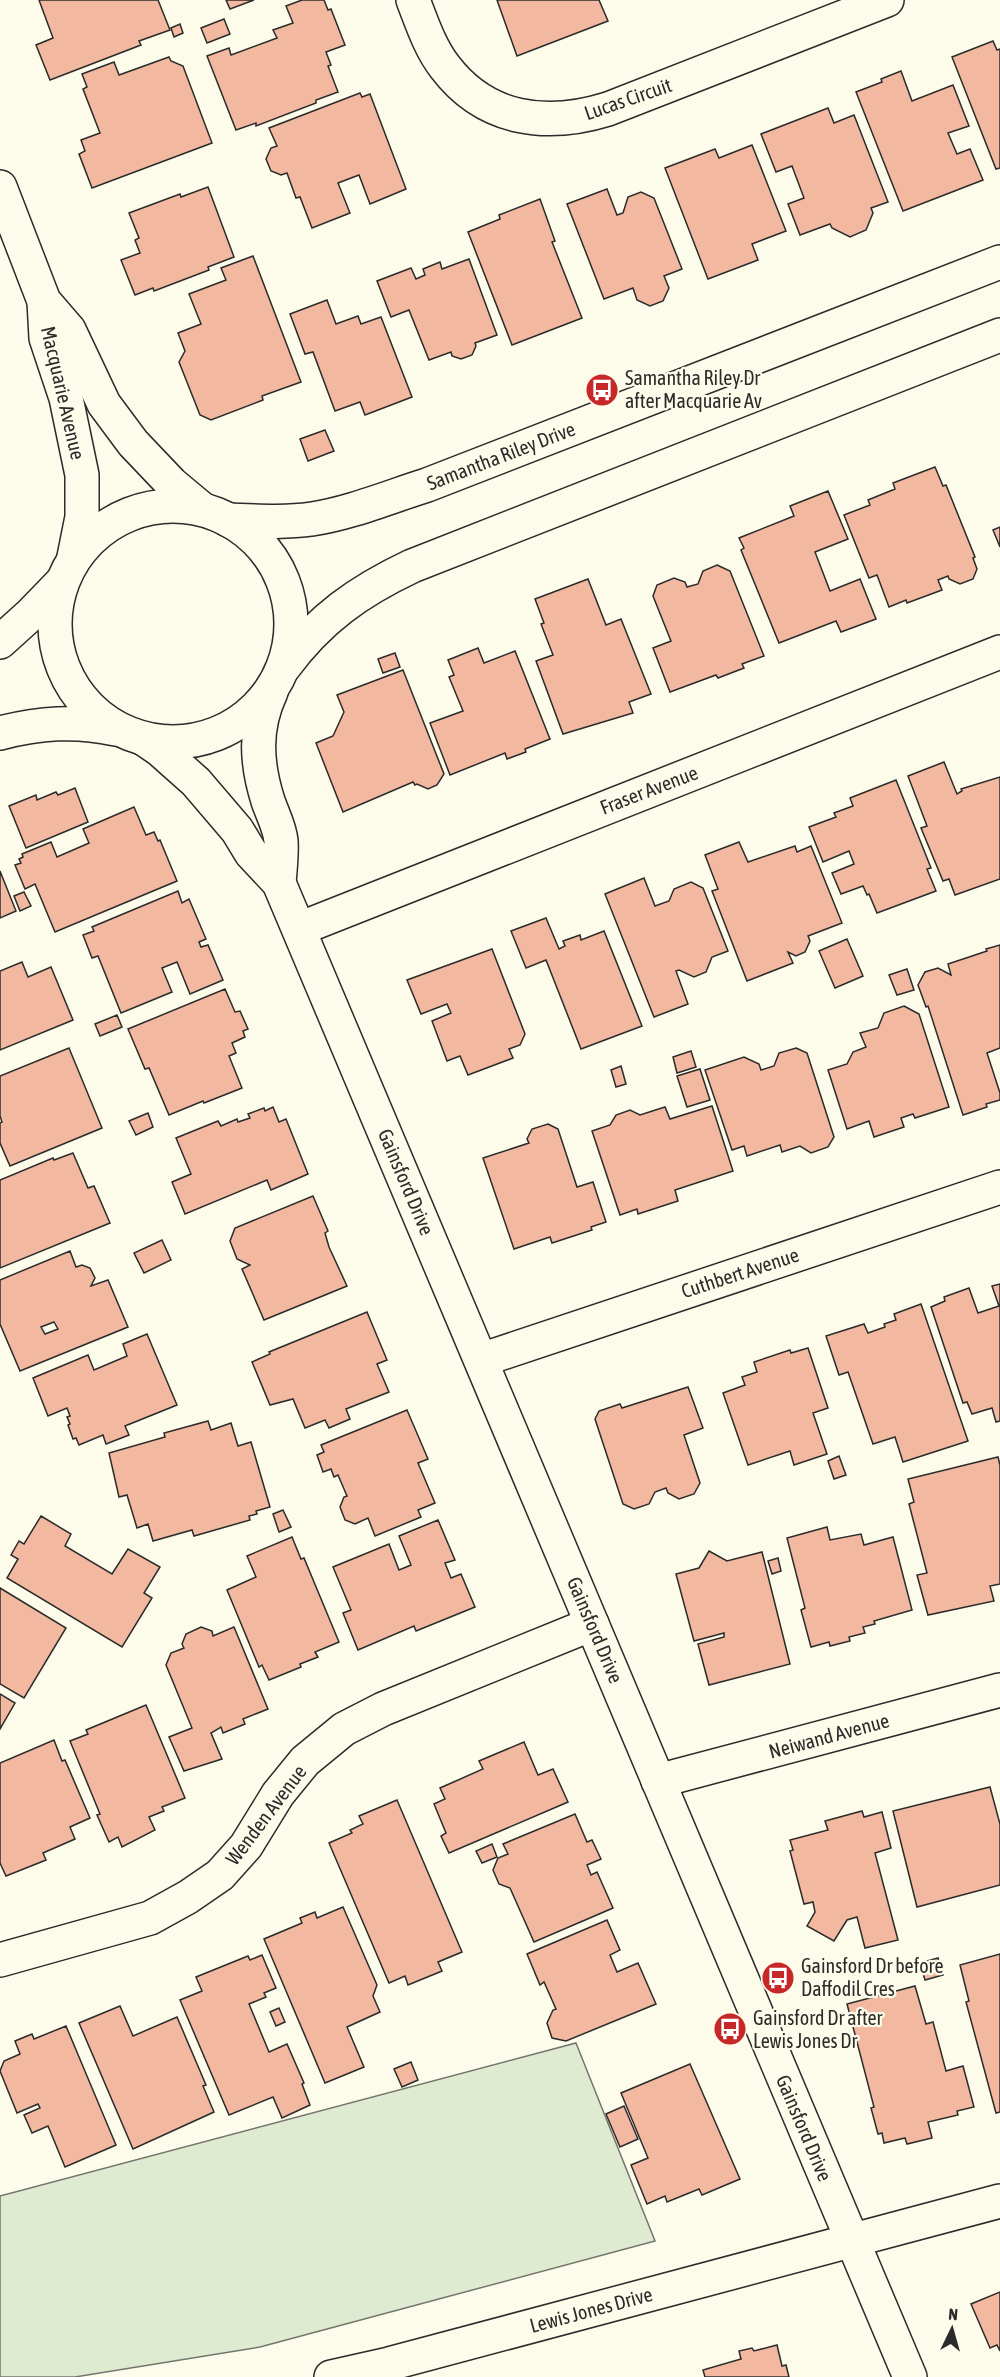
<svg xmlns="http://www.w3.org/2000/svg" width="1000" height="2377" font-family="'Asap Condensed',sans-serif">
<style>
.green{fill:#deebd1;stroke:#74746e;stroke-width:1.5}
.building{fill:#f2b8a0;stroke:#2b2b2b;stroke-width:1.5;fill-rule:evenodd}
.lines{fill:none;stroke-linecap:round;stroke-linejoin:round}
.minor-casing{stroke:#2b2b2b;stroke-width:36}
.tertiary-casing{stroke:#2b2b2b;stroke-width:36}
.secondary-casing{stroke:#2b2b2b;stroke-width:36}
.minor{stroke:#fdfbea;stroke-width:33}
.tertiary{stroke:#fdfbea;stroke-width:33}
.secondary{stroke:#fdfbea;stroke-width:33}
.labels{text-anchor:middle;stroke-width:4.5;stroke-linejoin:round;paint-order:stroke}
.street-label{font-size:20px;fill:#2b2b2b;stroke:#fdfbea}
.poi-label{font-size:20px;fill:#2b2b2b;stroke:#fdfbea;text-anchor:start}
</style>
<rect width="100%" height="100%" fill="#fdfbea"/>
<!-- green -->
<path class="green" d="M576,2043L655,2241L260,2347L75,2377H0V2196Z"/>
<!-- building -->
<g class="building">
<path d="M39,0H158L170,30L139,41L141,45L50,80L36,45L53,38Z"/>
<path d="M226,0H254L230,9Z"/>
<path d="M302,0H324L328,10L331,9L345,45L326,52L331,65L328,66L338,92L316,100V103L256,126V123L236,130L207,56L229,48L231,55L277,38L273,30L293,23L286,6Z"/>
<path d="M497,0H599L608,21L517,56Z"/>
<path d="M224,19L230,34L207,43L201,28Z"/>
<path d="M180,24L183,33L174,37L171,28Z"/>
<path d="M993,41L997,50L1000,49V168L996,169L952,57Z"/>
<path d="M169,57L171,61L183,66L212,143L92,188L79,154L85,151L81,140L100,133L83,89L87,87L82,74L114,62L119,75Z"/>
<path d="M901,71L912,101L953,85L969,126L948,133L957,154L970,149L983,180L903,211L856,92L882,82L881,79Z"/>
<path d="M360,93L362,97L370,94L406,189L370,204L359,175L338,183L350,213L312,228L300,197L296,198L287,173L281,175L271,171L266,159L271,148L277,146L269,128Z"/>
<path d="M828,108L834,123L854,115L888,202L871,208L873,213L866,230L850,237L832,228L830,224L800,235L788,204L804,198L792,166L776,172L761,134Z"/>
<path d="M752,145L786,231L752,244L758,260L708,279L665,168L715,149L719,158Z"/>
<path d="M208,187L234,257L208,267L209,270L154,291L153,288L135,295L121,260L140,253L135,240L139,238L129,213L180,194L181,197Z"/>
<path d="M607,189L617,215L623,213L628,197L641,192L654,198L682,269L664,276L669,288L663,301L650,306L637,300L633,288L604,299L567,204Z"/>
<path d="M540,199L555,241L552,242L582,318L512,345L468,232L500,219L499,215Z"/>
<path d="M253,256L301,382L262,396L263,400L211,420L200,415L179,362L185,351L178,333L201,324L189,294L226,280L221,268Z"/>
<path d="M469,259L497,335L475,343L476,346L472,355L461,359L452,356L451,352L429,360L409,310L391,317L377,281L411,268L416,279L425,275L423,269L440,262L442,269Z"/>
<path d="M327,300L336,324L358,316L361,324L381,317L412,397L365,415L360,402L335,411L313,352L305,354L290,314Z"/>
<path d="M325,430L334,451L308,461L300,439Z"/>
<path d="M935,467L943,486L946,485L975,557L973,558L977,569L973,579L960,584L949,579L948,576L938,580L942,590L907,603L906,600L889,607L877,575L869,578L844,515L870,505L868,500L895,489L893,483Z"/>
<path d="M828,491L848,539L815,552L830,591L860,579L876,619L841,632L836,621L779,643L741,550L744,548L739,538L794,516L790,506Z"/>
<path d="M1000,527V547L993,530Z"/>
<path d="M717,565L730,571L764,656L742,664L744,668L718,678L716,675L670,692L653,648L671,641L653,596L657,585L674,578L685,582L687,587L698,584L703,571Z"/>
<path d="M588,579L606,625L621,619L651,694L629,702L633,713L563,734L536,661L553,655L541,624L544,623L535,599Z"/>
<path d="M478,648L484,663L515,651L550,739L525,749L526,752L507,759L505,753L450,775L430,723L463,711L449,677L454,675L448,660Z"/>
<path d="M395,653L400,667L383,673L378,659Z"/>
<path d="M403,670L444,774L437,785L428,789L417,784L415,785L413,782L343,812L316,743L333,736L344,712L337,695Z"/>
<path d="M944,762L957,794L962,791L961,789L1000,777V879L955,895L949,879L943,881L921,828L927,826L908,776Z"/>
<path d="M896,780L931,868L927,869L936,891L877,913L869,894L867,895L863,886L841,894L832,873L854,864L849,851L823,862L809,827L836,817L834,813L853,806L850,798Z"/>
<path d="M75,788L88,822L26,848L9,806L36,795L37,800L56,792L58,795Z"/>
<path d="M134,807L146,835L154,832L158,841L160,840L177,881L55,932L35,884L25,889L15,865L21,863L19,859L23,857L22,854L51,842L57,857L89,843L83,829Z"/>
<path d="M739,842L748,862L795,846L797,852L811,846L842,923L808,936L810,941L805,952L796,956L788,952L793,963L747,981L712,891L718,889L705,855Z"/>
<path d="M0,871L16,911L0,918Z"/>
<path d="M644,878L655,906L669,901L674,889L691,882L703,888L728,951L712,957L706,972L694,977L679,970L676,971L688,1004L654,1017L605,894Z"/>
<path d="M178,891L182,903L189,899L206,939L199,942L201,947L208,945L223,980L190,994L177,962L162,968L172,992L121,1013L98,956L92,958L83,935L94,931L92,927Z"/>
<path d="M24,892L31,906L20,911L14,896Z"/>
<path d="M546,918L559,949L565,946L563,941L580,935L581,940L604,931L642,1026L581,1049L546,960L526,968L511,931Z"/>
<path d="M847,939L863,976L835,988L819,951Z"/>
<path d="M1000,945V1048L987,1053L1000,1093V1100L986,1104L987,1107L963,1115L928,1006L926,1007L918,985L925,972L938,968L951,975L948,964L987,951L986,949Z"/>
<path d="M492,949L525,1034L520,1045L509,1049L513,1058L468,1075L460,1056L447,1061L432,1021L451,1013L447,1004L421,1014L407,980Z"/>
<path d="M22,962L28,977L51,967L73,1020L0,1050V971Z"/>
<path d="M907,969L914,990L897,995L889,975Z"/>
<path d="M225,989L235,1012L240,1011L248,1029L243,1031L245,1037L232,1043L236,1053L229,1056L242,1088L204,1103L203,1101L169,1115L149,1068L145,1069L128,1029Z"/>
<path d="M904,1006L919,1014L949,1107L915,1118L913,1114L901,1118L904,1127L874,1137L869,1121L847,1129L828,1070L847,1064L853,1052L866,1047L860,1033L878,1028L884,1013Z"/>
<path d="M117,1015L122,1027L100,1036L95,1024Z"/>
<path d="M69,1048L102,1128L10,1166L0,1143V1123L2,1122L0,1116V1076Z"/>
<path d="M796,1048L807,1053L834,1137L828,1147L811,1153L800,1146L782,1152L780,1145L747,1156L744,1146L732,1150L705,1070L744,1057L759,1064L761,1070L774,1066L779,1053Z"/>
<path d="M691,1051L696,1067L677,1073L673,1057Z"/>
<path d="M621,1066L626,1084L616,1087L611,1070Z"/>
<path d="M700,1069L710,1100L687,1107L677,1076Z"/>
<path d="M712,1106L733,1171L675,1190L678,1201L638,1214L637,1209L620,1215L592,1131L610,1125L616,1115L630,1110L640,1115L665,1107L670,1119Z"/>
<path d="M273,1107L279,1122L286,1119L308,1174L271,1190L267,1180L185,1214L172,1182L191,1174L176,1138L218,1121L221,1126L237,1119L238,1122L250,1118L248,1114L264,1108L265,1111Z"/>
<path d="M148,1113L153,1127L136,1135L129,1121Z"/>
<path d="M548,1124L558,1129L577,1187L593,1182L606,1222L591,1227L592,1230L552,1243L550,1237L514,1249L483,1158L529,1143L527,1139L532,1129Z"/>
<path d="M73,1153L88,1188L94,1186L110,1223L0,1268V1180L53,1158L54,1160Z"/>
<path d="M313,1196L328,1231L325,1233L329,1247L347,1286L264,1320L242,1269L250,1265L237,1259L230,1241L235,1228Z"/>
<path d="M162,1240L171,1260L144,1273L134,1253Z"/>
<path d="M70,1251L76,1267L82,1265L90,1268L95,1278L91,1286L108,1280L128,1327L20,1371L0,1324V1280ZM54,1322L58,1329L45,1334L41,1327Z"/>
<path d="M1000,1284V1421L996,1422L992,1408L972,1414L967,1402L963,1403L931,1307L945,1301L944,1297L969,1288L978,1313L999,1306L992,1286Z"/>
<path d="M921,1304L968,1441L903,1462L895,1437L873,1444L848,1372L839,1375L826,1336L864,1324L868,1333L885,1327L884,1324L896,1320L894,1314Z"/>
<path d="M367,1312L387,1360L377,1364L389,1392L346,1409L350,1419L329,1428L325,1420L305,1428L293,1399L270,1405L252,1362L270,1354L269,1352Z"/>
<path d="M147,1334L177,1405L125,1426L129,1435L106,1444L103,1435L79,1445L76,1438L73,1439L68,1425L70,1424L67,1417L70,1416L67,1408L48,1416L33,1378L88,1355L94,1370L127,1356L123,1344Z"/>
<path d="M808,1348L828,1408L813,1413L827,1454L794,1465L790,1451L748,1465L723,1393L745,1385L742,1377L757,1372L754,1362L790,1350L791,1353Z"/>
<path d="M688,1387L703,1428L684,1435L700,1483L694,1494L679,1499L668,1493L666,1488L655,1492L649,1504L634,1509L623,1504L595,1419L599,1411L620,1404L622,1408Z"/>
<path d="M407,1410L428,1459L418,1463L435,1503L418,1510L421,1517L375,1536L368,1518L355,1524L345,1520L340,1507L344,1497L347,1496L338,1475L334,1477L331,1469L323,1472L317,1455L324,1452L321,1445Z"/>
<path d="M208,1421L211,1430L231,1423L238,1446L251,1442L270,1507L256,1511L257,1514L249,1516L250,1520L194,1536L192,1530L153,1541L148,1524L137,1528L127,1495L119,1497L109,1453L165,1437L164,1433Z"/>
<path d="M839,1456L846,1475L834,1479L828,1461Z"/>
<path d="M998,1457L1000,1465V1584L990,1586L994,1601L928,1615L917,1575L927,1573L909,1504L914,1502L908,1479Z"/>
<path d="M283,1510L291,1527L279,1532L273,1514Z"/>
<path d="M41,1516L71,1534L65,1546L112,1574L128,1549L160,1567L144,1593L152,1598L122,1647L7,1578L18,1559L11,1555L19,1541L24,1544Z"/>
<path d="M438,1520L455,1560L445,1563L451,1578L461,1574L475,1607L416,1631L414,1626L358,1650L343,1613L351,1610L333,1567L389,1544L399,1570L411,1565L399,1536Z"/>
<path d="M827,1527L830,1540L861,1534L864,1545L893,1537L912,1610L874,1621L875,1624L863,1627L865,1633L849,1637L850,1641L830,1646L829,1642L811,1647L801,1610L805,1608L787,1538Z"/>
<path d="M292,1537L301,1559L304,1558L339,1642L315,1652L318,1657L300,1664L301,1667L269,1680L262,1665L259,1667L227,1590L256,1577L247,1556Z"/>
<path d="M709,1551L727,1561L762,1552L790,1664L709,1685L698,1644L724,1637V1633L694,1641L676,1574L699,1568Z"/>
<path d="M778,1558L781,1571L772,1574L768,1561Z"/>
<path d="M0,1588L66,1628L24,1698L0,1684Z"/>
<path d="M201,1627L212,1631L213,1636L234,1627L268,1709L243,1719L245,1724L223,1733L221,1727L211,1733L222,1759L184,1771L169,1737L192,1728L166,1665L171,1653L184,1648L182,1644L186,1634Z"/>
<path d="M0,1694L15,1703L0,1729Z"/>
<path d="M146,1705L185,1798L162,1807L164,1811L149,1817L155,1830L122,1847L118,1837L109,1842L97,1815L100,1814L70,1741L88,1734L86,1730Z"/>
<path d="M54,1740L62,1761L65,1760L90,1818L70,1827L75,1839L43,1853L46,1860L6,1876L0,1863V1763Z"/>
<path d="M524,1742L538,1775L553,1769L568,1802L449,1853L441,1836L446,1833L434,1804L445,1799L440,1788L483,1769L479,1761Z"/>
<path d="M990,1787L1000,1824V1885L917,1907L893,1811Z"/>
<path d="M397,1800L462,1952L438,1962L442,1971L408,1985L405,1976L389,1983L329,1843L352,1833L350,1830L363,1824L359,1816Z"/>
<path d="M862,1811L864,1817L882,1812L891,1848L875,1853L898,1940L865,1948L857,1917L847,1920L834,1941L807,1926L815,1912L813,1902L804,1904L790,1851L793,1850L790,1840L828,1830L825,1821Z"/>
<path d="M575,1814L587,1842L592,1840L601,1859L587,1865L591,1875L597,1872L613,1908L534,1942L510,1888L499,1884L493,1870L498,1858L508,1854L503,1844Z"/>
<path d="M492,1844L497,1857L482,1863L476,1851Z"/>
<path d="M343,1907L377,1985L373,1996L380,2012L347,2027L364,2067L325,2083L264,1939L302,1923L300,1918L315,1912L317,1918Z"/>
<path d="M607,1920L620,1950L610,1955L617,1972L638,1963L656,2004L566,2041L552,2038L547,2023L553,2010L556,2009L544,1982L540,1985L527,1954Z"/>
<path d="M1000,1954V2112L996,2113L966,2002L969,2001L960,1965Z"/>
<path d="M262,1955L276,1988L264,1993L266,1997L249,2004L269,2052L287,2044L304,2083L302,2084L310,2105L282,2118L273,2097L229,2115L180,2000L202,1991L196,1977L248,1956L250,1960Z"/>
<path d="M938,1958L943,1975L925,1980L920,1963Z"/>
<path d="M915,1986L926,2024L933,2022L946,2071L963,2066L974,2107L957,2111L958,2115L928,2122L932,2138L907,2144L905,2138L884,2143L882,2133L878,2134L871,2108L874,2107L847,2004Z"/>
<path d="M120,2006L133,2036L177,2017L206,2085L203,2086L214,2112L133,2149L79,2023Z"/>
<path d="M279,2008L285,2022L276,2026L270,2012Z"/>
<path d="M66,2026L116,2145L65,2167L48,2126L32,2133L24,2115L40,2108L38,2104L17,2113L0,2071L4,2061L20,2054L15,2041L32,2034L34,2039Z"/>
<path d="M411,2062L418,2080L402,2087L394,2069Z"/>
<path d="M690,2064L740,2179L702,2195L699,2189L667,2202L665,2196L647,2204L631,2165L648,2158L621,2093Z"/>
<path d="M624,2106L638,2139L620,2147L606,2114Z"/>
<path d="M1000,2292V2351L997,2345L990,2348L971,2304Z"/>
<path d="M777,2345L782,2366L786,2365L789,2377H705L703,2370L741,2359L739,2351L752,2348L754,2351Z"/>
</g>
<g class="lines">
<defs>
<g id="minor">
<path d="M413,0C422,23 430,48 445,67C486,121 547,128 608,109L887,0"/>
<path d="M299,929L1000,652"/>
<path d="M481,1360L1000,1187"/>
<path d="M658,1781L1000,1690"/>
<path d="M0,1960L150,1918L188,1897L220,1875L246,1846L278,1794L305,1761L344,1729L383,1709L592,1624"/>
<path d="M331,2377L389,2364L1000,2201"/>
</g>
<g id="tertiary">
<path d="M0,187L44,301L69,330L104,404L133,443L172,484L202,509"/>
<path d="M44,301L46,338L66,398L82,475V517L74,557"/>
<path d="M271,692C254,728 256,763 268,801C272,813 280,828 281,841C282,854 280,869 279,883"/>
<path d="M144,739L160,750L196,782L237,830L251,853L279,883L910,2377"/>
</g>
<g id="secondary">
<circle cx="173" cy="624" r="118"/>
<path d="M228,520C256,521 284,523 312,519C351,513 389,497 427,485L1000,262"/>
<path d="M0,642L31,614L62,582"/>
<path d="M284,667C319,619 359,591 412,566L1000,335"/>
<path d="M0,733C39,723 75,720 115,729"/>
</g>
</defs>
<!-- minor casing -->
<use href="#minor" class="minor-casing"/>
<!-- tertiary casing -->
<use href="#tertiary" class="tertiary-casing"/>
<!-- secondary casing -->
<use href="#secondary" class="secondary-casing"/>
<!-- minor -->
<use href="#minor" class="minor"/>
<!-- tertiary -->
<use href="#tertiary" class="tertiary"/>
<!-- secondary -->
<use href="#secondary" class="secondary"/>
</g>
<!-- icons -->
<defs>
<symbol id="bus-disc" viewBox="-11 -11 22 22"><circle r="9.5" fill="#c62828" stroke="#fdfbea"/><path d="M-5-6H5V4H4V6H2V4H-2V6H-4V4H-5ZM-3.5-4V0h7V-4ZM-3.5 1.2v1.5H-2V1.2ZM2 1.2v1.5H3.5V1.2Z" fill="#fff"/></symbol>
</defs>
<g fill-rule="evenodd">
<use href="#bus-disc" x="583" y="371" width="38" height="38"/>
<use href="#bus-disc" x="759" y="1959" width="38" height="38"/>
<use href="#bus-disc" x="711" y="2010" width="38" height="38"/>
</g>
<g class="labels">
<!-- street labels -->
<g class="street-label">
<text transform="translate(628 99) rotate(-19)" y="7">Lucas Circuit</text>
<text transform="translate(63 393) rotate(77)" y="7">Macquarie Avenue</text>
<text transform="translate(501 456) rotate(-21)" y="7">Samantha Riley Drive</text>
<text transform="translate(649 790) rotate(-21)" y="7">Fraser Avenue</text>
<text transform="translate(406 1182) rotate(67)" y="7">Gainsford Drive</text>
<text transform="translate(740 1273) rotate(-18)" y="7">Cuthbert Avenue</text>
<text transform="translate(595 1630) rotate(67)" y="7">Gainsford Drive</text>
<text transform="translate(829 1736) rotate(-15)" y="7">Neiwand Avenue</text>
<text transform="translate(266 1815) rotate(-53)" y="7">Wenden Avenue</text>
<text transform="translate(804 2128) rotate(67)" y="7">Gainsford Drive</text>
<text transform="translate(591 2310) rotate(-15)" y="7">Lewis Jones Drive</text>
</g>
<!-- poi labels -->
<g class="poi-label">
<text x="625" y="385">Samantha Riley Dr<tspan x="625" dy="23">after Macquarie Av</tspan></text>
<text x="801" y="1973">Gainsford Dr before<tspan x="801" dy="23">Daffodil Cres</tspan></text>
<text x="753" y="2025">Gainsford Dr after<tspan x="753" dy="23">Lewis Jones Dr</tspan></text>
</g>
</g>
<!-- north arrow -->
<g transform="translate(952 2329) rotate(5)" stroke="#fdfbea" stroke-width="4.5" paint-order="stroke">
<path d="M0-4.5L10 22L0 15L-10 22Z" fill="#2b2b2b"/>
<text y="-9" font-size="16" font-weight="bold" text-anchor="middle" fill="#2b2b2b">N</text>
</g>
</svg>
